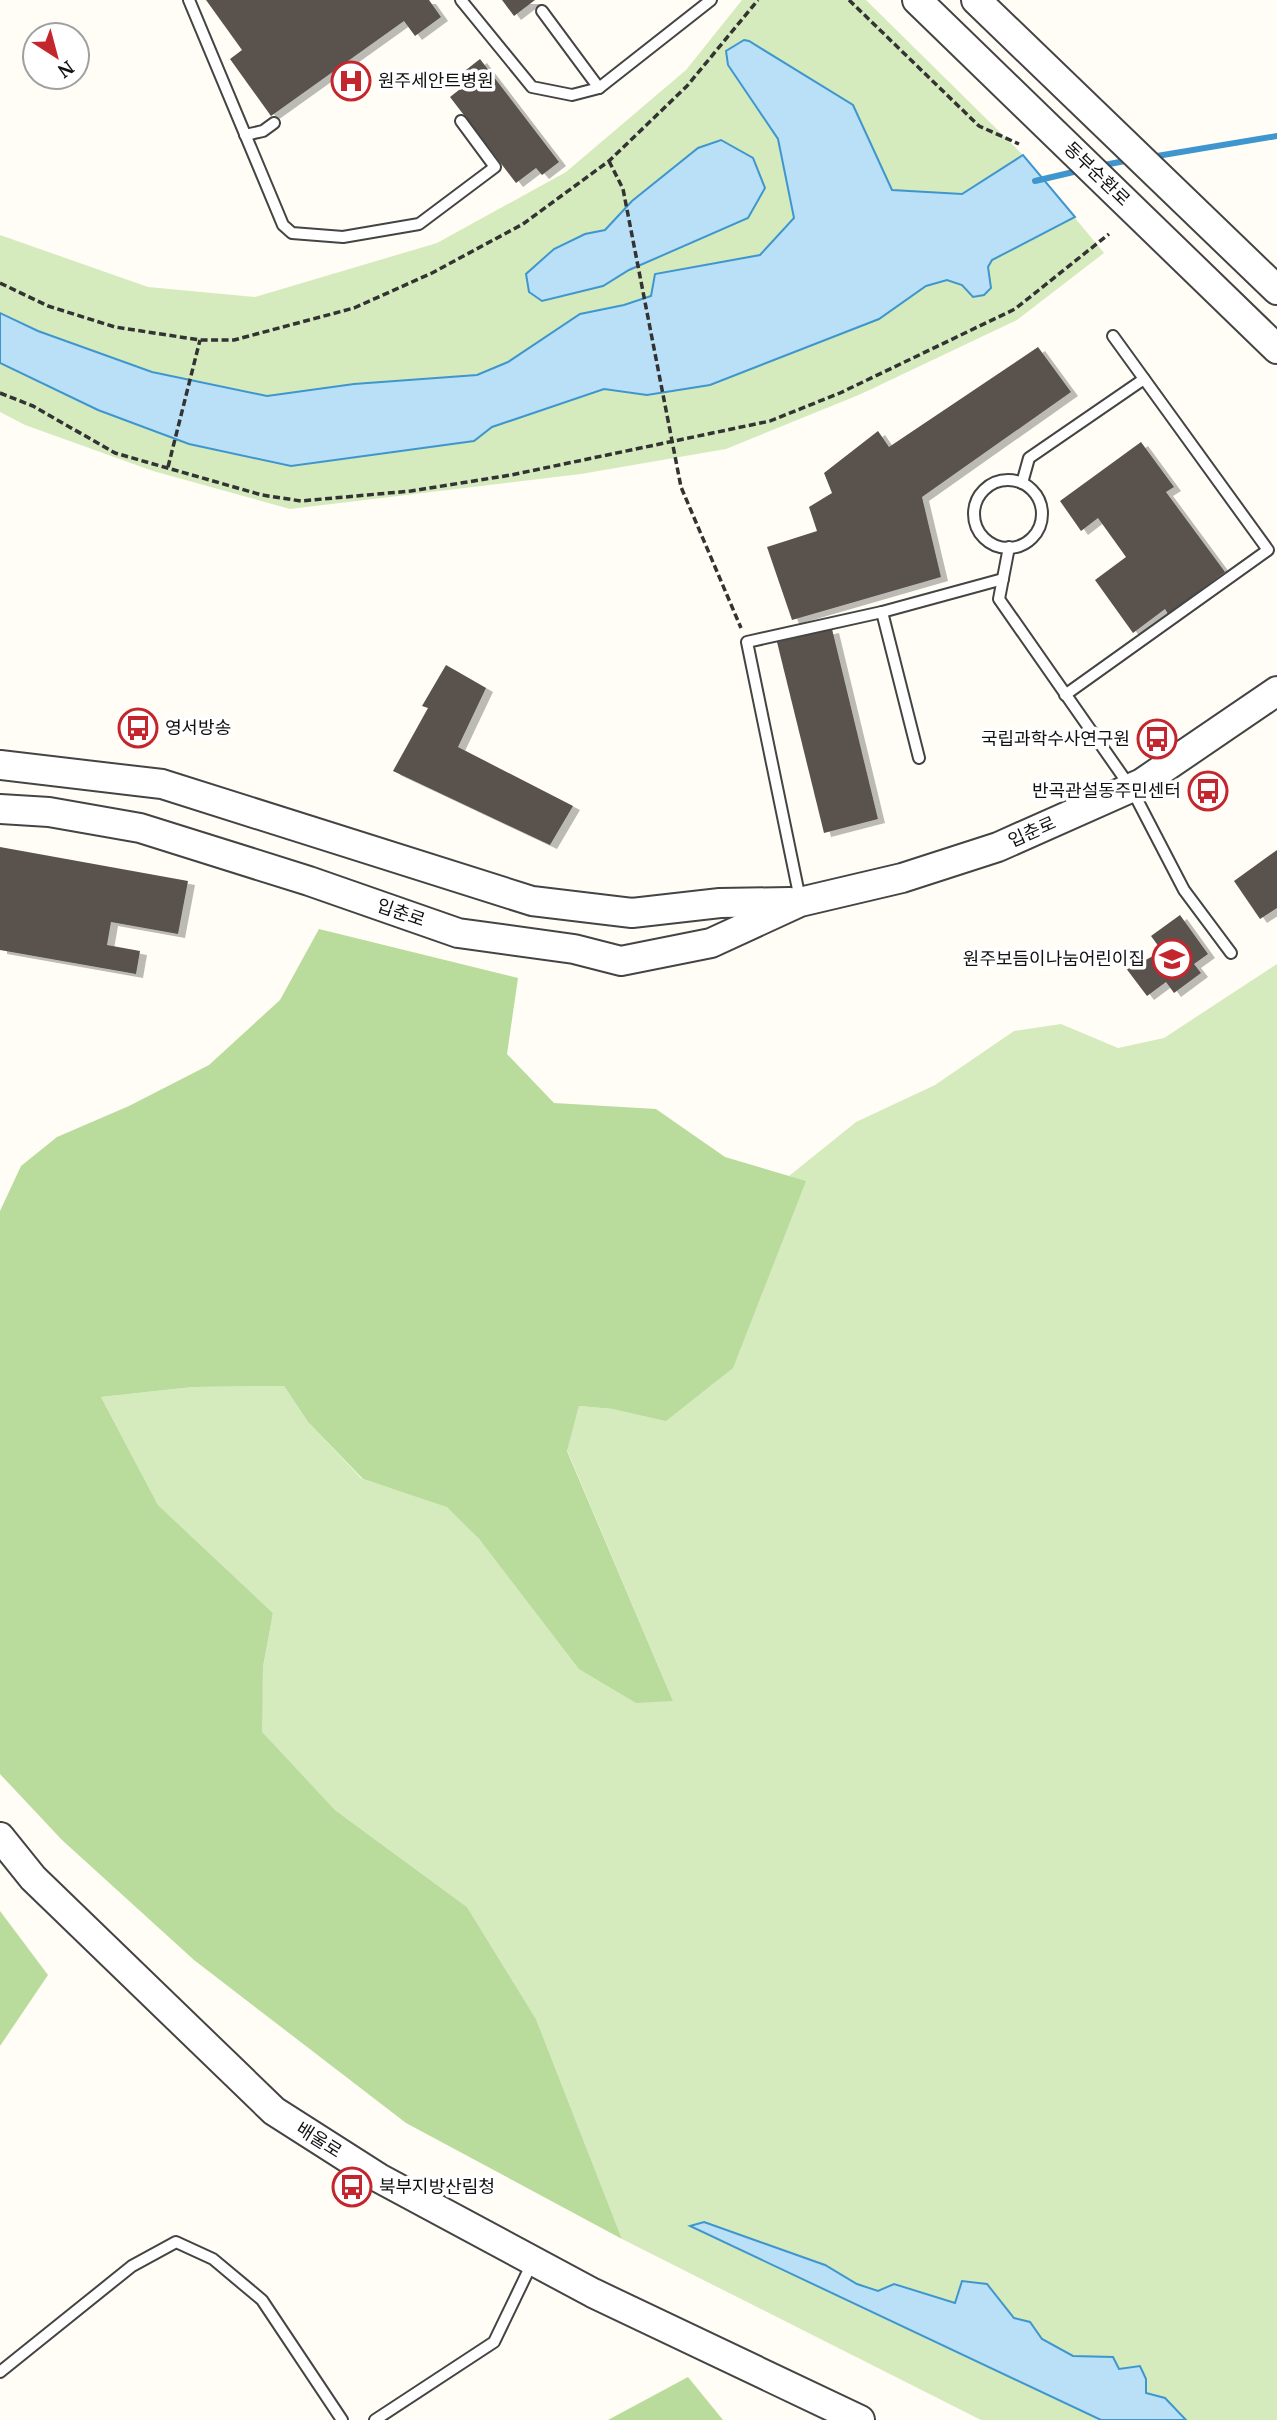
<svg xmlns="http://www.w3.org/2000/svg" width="1277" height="2420" font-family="'PT Serif','Noto Sans KR',serif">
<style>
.green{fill:#d5ebbd}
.forest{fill:#b9dc9c}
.water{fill:#b9e0f7;stroke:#3f96cf;stroke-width:2}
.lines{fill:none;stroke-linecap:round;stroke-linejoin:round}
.stream{stroke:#3f96cf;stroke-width:6}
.building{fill:#5a524d;filter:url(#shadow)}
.service-casing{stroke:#444;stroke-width:14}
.tertiary-casing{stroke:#444;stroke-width:32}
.path{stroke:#333;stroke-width:3.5;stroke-dasharray:7 3.5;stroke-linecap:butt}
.service{stroke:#fff;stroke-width:10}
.tertiary{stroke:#fff;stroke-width:28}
.labels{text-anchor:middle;stroke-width:7;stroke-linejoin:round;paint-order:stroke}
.poi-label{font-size:18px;fill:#111;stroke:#fff;text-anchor:start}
.street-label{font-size:18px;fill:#111;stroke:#fff}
</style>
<defs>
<filter id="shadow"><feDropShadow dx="7" dy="4" stdDeviation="0" flood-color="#0004"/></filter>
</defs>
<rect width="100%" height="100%" fill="#fffdf5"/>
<!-- green -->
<g class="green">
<path d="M742,0H866L1023,155L1104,253L1017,320L861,394L726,449L581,474L290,509L153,471L25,425L0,412V363L98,410L267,396L152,372L38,331L0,313V235L148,287L255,297L437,243L566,172L686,70Z"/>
<path d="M1277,964V2420H981L622,2239L536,2019L467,1907L335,1810L261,1732L263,1667L273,1613L158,1505L101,1397L193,1387L284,1386L308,1422L362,1479L447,1506L480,1540L673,1701L567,1450L579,1406L613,1409L805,1181L789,1176L856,1122L935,1085L1014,1031L1061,1024L1118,1048L1164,1038Z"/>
</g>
<!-- forest -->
<g class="forest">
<path d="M319,929L518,978L507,1054L554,1103L656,1109L725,1157L806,1181L733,1368L666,1421L613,1409L579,1406L567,1451L673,1701L636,1703L579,1669L480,1540L447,1507L363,1479L308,1422L284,1386L193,1387L101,1397L158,1505L273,1613L263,1667L262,1732L335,1810L467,1907L536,2019L622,2239L406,2123L194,1960L62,1840L0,1774V1211L21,1166L57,1137L129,1106L209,1065L280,1000Z"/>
<path d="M0,1911L48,1975L0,2046Z"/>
<path d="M688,2377L723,2420H608Z"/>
</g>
<!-- water -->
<g class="water">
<path d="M744,40L749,41L853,105L892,190L962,194L1023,155L1075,217L992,260L988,267L991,288L984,295L973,297L962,285L947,280L926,286L879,319L710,385L647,395L604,389L492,427L474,441L291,466L189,444L98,410L0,363V313L38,331L152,372L267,396L354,384L477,375L508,362L580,314L624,305L651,296L655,274L760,255L794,218L778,139L728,65L726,51Z"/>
<path d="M721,140L753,158L765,188L748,218L629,270L603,286L542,301L529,292L526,274L554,249L585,234L605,230L632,201L698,148Z"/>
<path d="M704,2222L825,2265L857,2284L878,2291L894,2284L955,2303L962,2281L987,2284L1014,2318L1030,2322L1042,2339L1073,2356L1113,2357L1119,2369L1140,2366L1146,2379V2393L1165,2398L1186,2420H1101L690,2226Z"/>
</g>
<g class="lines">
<!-- stream -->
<g class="stream">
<path d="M1151,157L1277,136"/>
<path d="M1099,166L1130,160"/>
<path d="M1035,181L1082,170"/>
</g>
</g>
<!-- building -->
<g class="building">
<path d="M206,0H429L441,17L415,36L404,21L271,116L230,59L242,50Z"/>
<path d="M502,0H535L514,16Z"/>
<path d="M480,59L559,162L542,175L536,168L516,183L450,97L464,86L457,77Z"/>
<path d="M1038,347L1071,392L922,497L941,577L792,620L767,547L817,531L809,507L832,493L824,473L878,431L889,447Z"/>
<path d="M1141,442L1174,487L1166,492L1225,572L1168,614L1165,609L1133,633L1095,580L1126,557L1098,518L1081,531L1060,501Z"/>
<path d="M832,629L878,819L824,833L777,642Z"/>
<path d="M446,665L486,688L458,747L573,806L550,845L393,771L428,708L422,706Z"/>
<path d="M0,847L188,881L178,934L111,922L107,945L140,951L136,974L0,950Z"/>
<path d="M1277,850V908L1260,919L1234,881Z"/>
<path d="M1180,915L1208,954L1194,964L1201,973L1174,993L1166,982L1147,996L1119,959L1133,949L1142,962L1162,951L1151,936Z"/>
</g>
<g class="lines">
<defs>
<g id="service">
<path d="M189,0L283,225L292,233L343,237L419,224L495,167L461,121"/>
<path d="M461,0L532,87L572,95L599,88L711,0"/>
<path d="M542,11L599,88"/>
<path d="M245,135L263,131L274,123"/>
<circle cx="1008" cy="514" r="34"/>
<path d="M1022,483L1029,458L1144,379"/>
<path d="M1009,547L999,599L1131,788L1184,890L1231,953"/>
<path d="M1065,695L1268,550L1113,336"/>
<path d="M919,758L882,612L1003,579"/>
<path d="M800,899L747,642L882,612"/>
<path d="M0,2372L132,2266L176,2242L213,2259L262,2300L342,2420"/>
<path d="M375,2420L494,2342L533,2261"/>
</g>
<g id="tertiary">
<path d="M917,0L1277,349"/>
<path d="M976,0L1277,290"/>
<path d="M0,765L162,784L532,901L632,913L720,903L790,902"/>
<path d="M0,809L49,812L140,828L309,881L458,933L574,949L621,961L711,943L800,902L902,878L998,847L1142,783L1277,691"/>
<path d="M0,1837L33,1878L274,2111L379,2178L593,2293L860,2420"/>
</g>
</defs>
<!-- service casing -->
<use href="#service" class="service-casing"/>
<!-- tertiary casing -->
<use href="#tertiary" class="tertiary-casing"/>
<!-- path -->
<g class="path">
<path d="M849,0L979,126L1019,144"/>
<path d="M609,161L623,189L681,487L741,628"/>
<path d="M0,283L48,306L115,327L200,340H234L354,308L432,273L523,224L609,161L687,86L758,0"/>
<path d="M0,393L33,406L115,453L262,495L301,501L411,491L511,475L770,421L840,393L1015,309L1109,234"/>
<path d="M168,467L200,340"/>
</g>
<!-- service -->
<use href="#service" class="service"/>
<!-- tertiary -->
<use href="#tertiary" class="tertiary"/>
</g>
<!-- icons -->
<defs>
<symbol id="hospital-ring" viewBox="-11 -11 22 22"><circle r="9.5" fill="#fff" stroke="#c4262e" stroke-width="1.5"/><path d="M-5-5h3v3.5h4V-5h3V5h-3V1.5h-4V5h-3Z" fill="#c4262e"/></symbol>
<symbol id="bus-ring" viewBox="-11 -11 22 22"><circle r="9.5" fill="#fff" stroke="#c4262e" stroke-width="1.5"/><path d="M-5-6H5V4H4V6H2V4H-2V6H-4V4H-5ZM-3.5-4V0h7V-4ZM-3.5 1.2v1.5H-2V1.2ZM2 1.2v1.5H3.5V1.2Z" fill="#c4262e"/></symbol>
<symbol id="school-ring" viewBox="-11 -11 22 22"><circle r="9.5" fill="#fff" stroke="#c4262e" stroke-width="1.5"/><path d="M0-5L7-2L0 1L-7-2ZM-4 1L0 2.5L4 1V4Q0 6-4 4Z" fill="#c4262e"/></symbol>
</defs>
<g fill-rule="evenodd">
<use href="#hospital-ring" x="329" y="59" width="44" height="44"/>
<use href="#bus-ring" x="116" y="706" width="44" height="44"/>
<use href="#bus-ring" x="1135" y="717" width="44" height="44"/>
<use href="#bus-ring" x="1186" y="769" width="44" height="44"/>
<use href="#school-ring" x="1150" y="937" width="44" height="44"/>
<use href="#bus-ring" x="330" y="2165" width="44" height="44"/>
</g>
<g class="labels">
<!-- poi labels -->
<g class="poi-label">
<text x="378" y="87">원주세안트병원</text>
<text x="165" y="734">영서방송</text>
<text x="1130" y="745" text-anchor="end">국립과학수사연구원</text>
<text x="1181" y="797" text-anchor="end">반곡관설동주민센터</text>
<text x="1145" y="965" text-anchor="end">원주보듬이나눔어린이집</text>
<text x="379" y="2193">북부지방산림청</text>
</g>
<!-- street labels -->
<g class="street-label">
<text transform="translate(1097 174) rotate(44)" y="6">동부순환로</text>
<text transform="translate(1032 832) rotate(-24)" y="6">입춘로</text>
<text transform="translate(401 913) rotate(19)" y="6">입춘로</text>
<text transform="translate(319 2140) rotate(32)" y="6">배울로</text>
</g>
</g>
<!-- north arrow -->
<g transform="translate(56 56) rotate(144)"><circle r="33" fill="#ffffff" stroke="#a0a0a0" stroke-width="2"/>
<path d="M0-5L12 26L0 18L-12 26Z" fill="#c4262e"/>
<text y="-10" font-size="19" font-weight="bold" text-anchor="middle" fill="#111111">N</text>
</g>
</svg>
